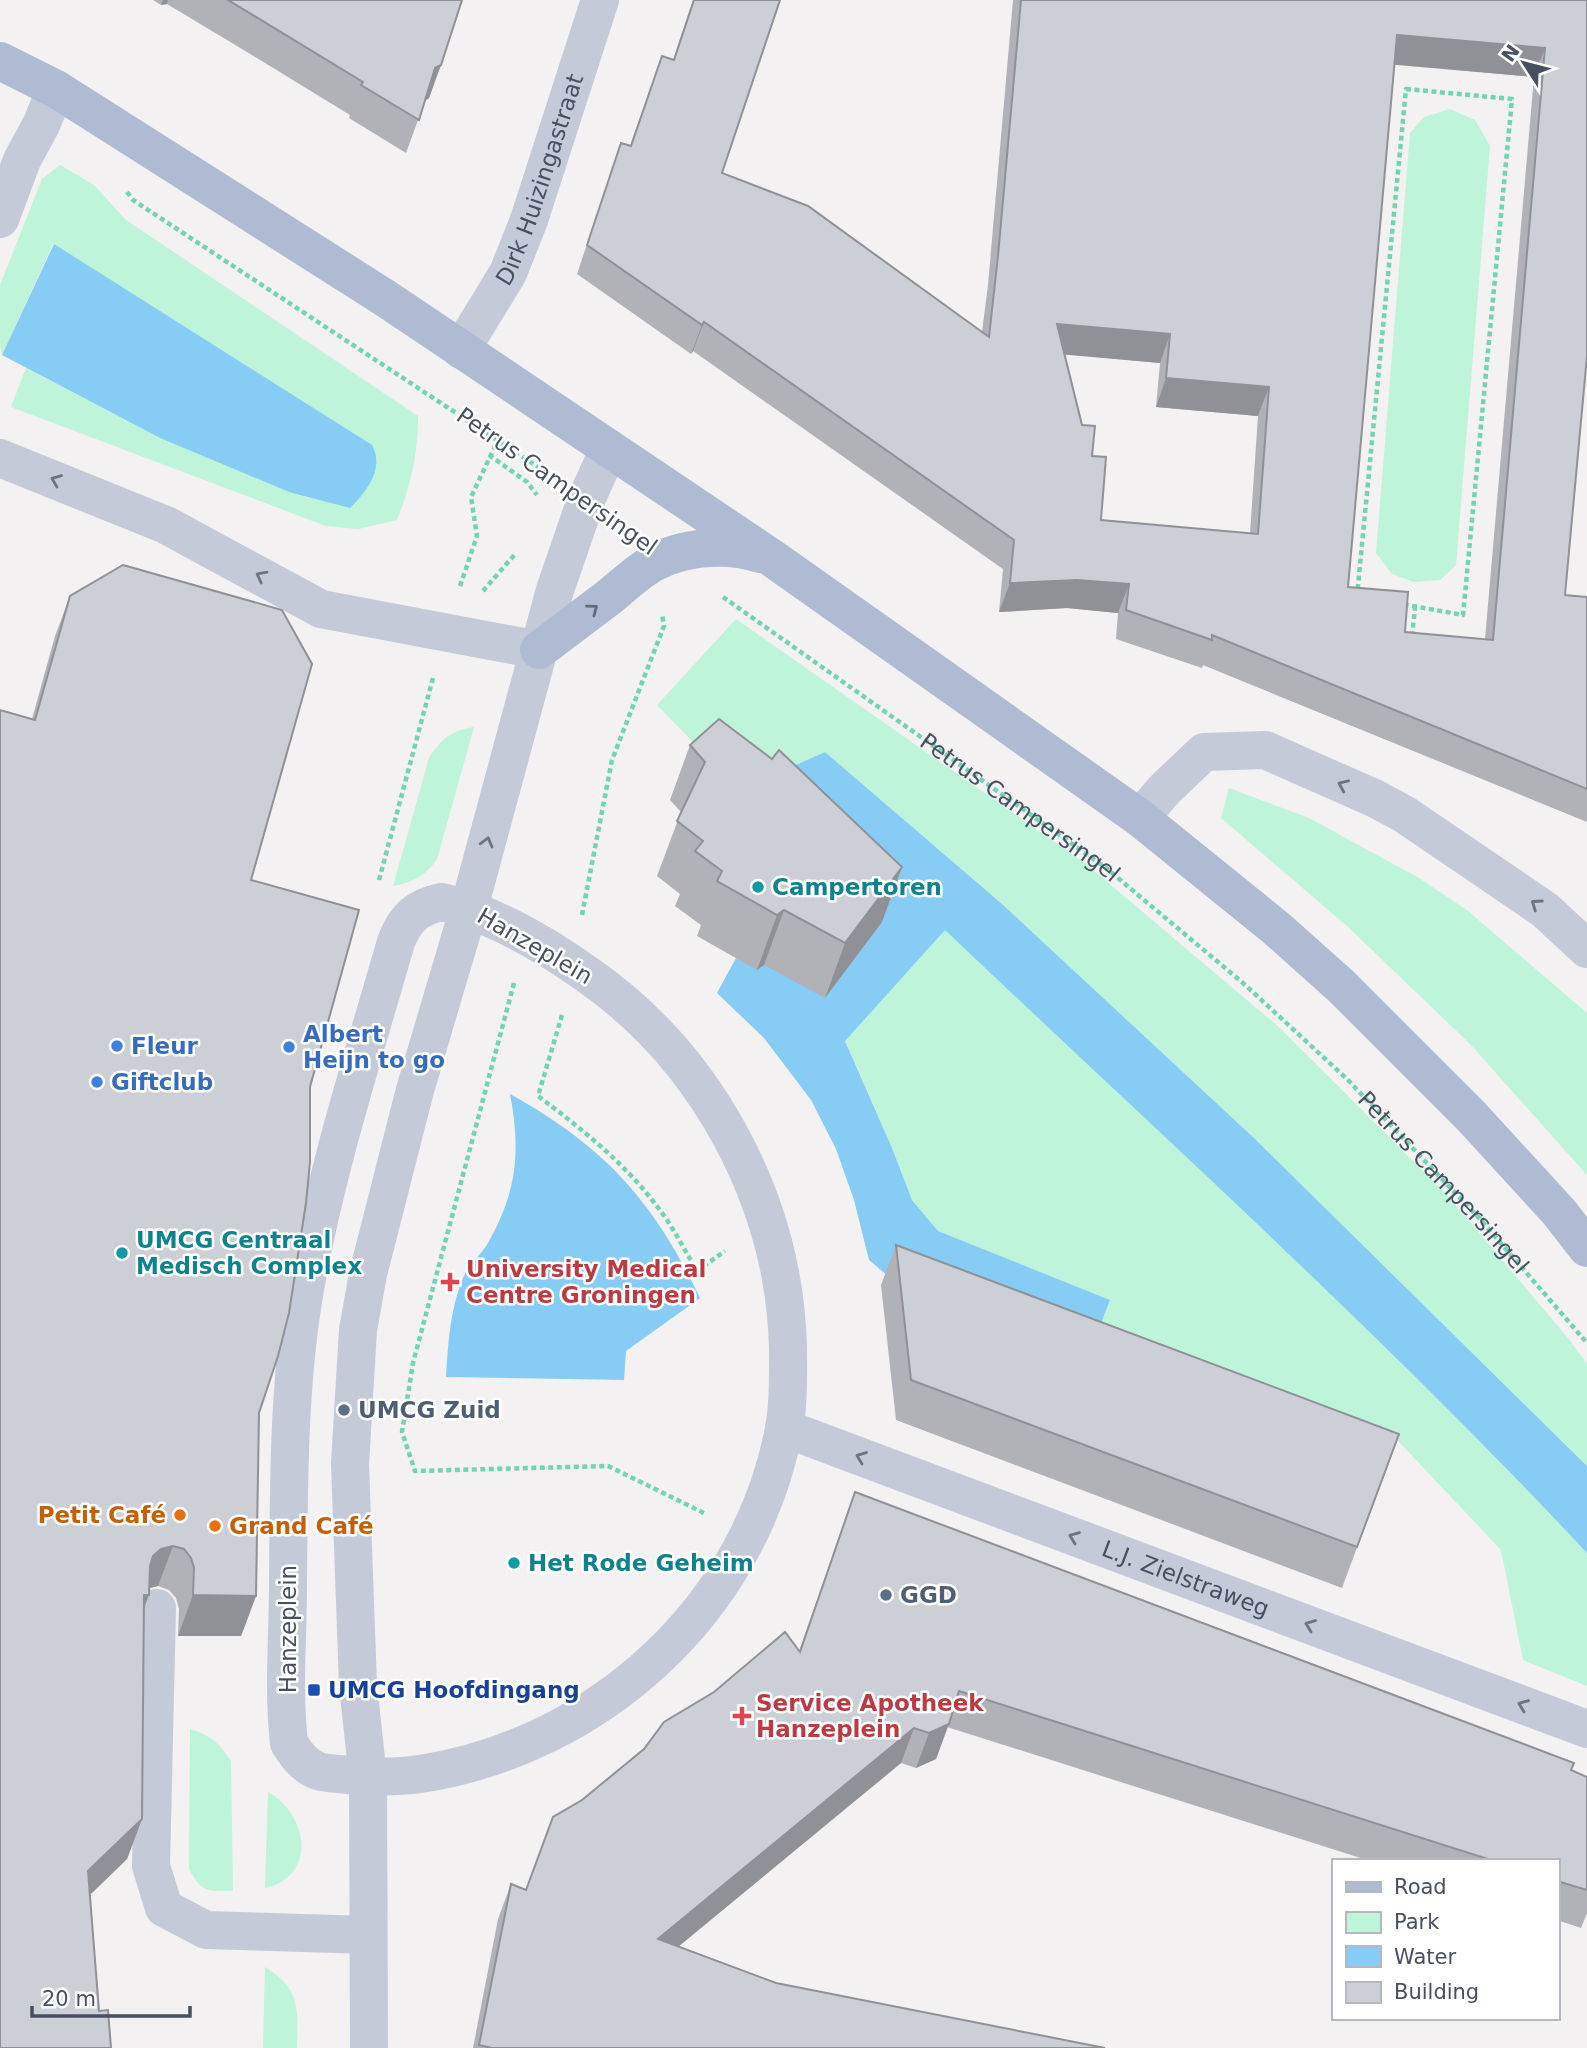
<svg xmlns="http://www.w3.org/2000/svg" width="1587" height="2048" font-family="'DejaVu Sans',sans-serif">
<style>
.green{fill:#bdf4da}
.water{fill:#86ccf4}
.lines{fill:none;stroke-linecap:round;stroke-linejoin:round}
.path{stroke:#71d5b3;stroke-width:4.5;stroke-dasharray:5 3.5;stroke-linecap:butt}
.minor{stroke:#c4cad7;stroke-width:38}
.major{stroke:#afbbd2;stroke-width:38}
.wall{fill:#b0b2b8;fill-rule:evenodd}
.shaded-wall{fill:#909196}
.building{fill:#cdcfd6;stroke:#909196;stroke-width:2;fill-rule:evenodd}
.oneway{stroke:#6c7584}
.oneway2{stroke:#616b7c}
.culture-dot{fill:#0f9aa8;stroke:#fff;stroke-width:2.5}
.shop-dot{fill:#3f7fe0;stroke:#fff;stroke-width:2.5}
.health-dot{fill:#e0444e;stroke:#fff;stroke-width:2.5}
.service-dot{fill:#5c6f8a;stroke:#fff;stroke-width:2.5}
.food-dot{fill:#e8710a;stroke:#fff;stroke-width:2.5}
.transit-dot{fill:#1a4fb4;stroke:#fff;stroke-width:2.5}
.labels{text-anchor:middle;stroke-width:5;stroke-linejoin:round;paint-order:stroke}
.street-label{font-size:23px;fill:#475060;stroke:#fff}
.culture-label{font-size:23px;font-weight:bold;fill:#0d838f;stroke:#fff;text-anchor:start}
.shop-label{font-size:23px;font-weight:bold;fill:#366cbe;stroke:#fff;text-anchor:start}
.health-label{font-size:23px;font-weight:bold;fill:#be3a42;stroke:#fff;text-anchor:start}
.service-label{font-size:23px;font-weight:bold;fill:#4e5e75;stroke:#fff;text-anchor:start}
.food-label{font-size:23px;font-weight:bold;fill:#c56008;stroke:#fff;text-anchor:end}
.transit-label{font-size:23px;font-weight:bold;fill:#164399;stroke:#fff;text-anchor:start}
</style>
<rect width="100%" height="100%" fill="#f3f1f1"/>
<!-- green -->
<g class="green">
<path d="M1450,109L1475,120L1490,146L1456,565L1440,580L1414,582L1392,574L1376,553L1410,133L1424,117Z"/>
<path d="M60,165L94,185L126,220L418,416C418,453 411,485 397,520L358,529L326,526L11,407L26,368L160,438L289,492L53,244L2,355L0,346V285L42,179Z"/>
<path d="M736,619L1086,864L1280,1028L1448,1196L1568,1338L1587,1364V1466L1254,1138L1002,904L825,752L789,768L706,755L657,705Z"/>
<path d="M474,727L437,859C425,876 413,882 393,886L429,758C441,739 452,730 474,727Z"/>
<path d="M1229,788L1309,818L1419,878L1468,911L1587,1013V1175L1470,1044L1347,926L1221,818Z"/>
<path d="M945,929C1161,1134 1383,1335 1587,1553V1686L1523,1660L1501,1550L1384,1426L1357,1452L1089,1354L1110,1300L938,1231L912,1200L892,1148L845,1040Z"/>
<path d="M190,1729C210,1735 220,1744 231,1761L233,1891C206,1891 202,1893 189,1869Z"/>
<path d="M268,1792C300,1809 318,1860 281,1882C276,1885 270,1887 265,1888Z"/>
<path d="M265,1967C301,1989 298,2010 297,2048H263Z"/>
</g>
<!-- water -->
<g class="water">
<path d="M54,244L372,445C385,469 366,492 350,508L289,492L160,438L2,355Z"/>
<path d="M825,752L1002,904L1254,1138L1587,1466V1553C1383,1335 1161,1135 945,930L845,1041L892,1148L912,1200L938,1231L1110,1300L1089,1354L888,1276L869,1260L854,1200L836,1149L811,1100L764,1038L717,993L736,958L757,969L789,768Z"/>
<path d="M510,1094C605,1147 653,1200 700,1298L626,1351L624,1380L446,1377C448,1343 450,1310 463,1278C468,1265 481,1255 488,1243C517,1192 521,1151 510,1094Z"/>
</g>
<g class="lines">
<!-- path -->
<g class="path">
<path d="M1406,89L1512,99L1463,615L1357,596Z"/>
<path d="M127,192L133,200L547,473"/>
<path d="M489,455L527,482L537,495"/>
<path d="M460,586L477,536L471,497L498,440"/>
<path d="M483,591L516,553"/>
<path id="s1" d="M723,597L1106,868L1243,983L1347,1079L1480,1219L1587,1343"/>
<path d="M1412,636L1415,608"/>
<path d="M379,880L433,678"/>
<path d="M582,915L612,760L664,626L662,614"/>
<path d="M514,983L413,1363L402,1432L415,1471L608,1466L706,1514"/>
<path d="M562,1015L538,1096C586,1132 633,1170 667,1220C678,1237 687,1254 697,1271L725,1251"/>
</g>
<!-- minor -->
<g class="minor">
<path d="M0,219L22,160L41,125L56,89"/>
<path id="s2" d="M461,350L508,273L529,220L600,0"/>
<path d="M0,458L166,525L321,609L539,650"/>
<path d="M1140,818L1165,789L1204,752L1265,750L1374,798L1404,814L1545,910L1587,949"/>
<path d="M442,902C494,914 544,944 588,975C708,1059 784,1201 788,1347C788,1374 789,1403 784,1429C750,1609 598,1747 420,1774C392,1778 366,1777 338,1774C331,1773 323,1773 318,1771C304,1766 296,1754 289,1743C283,1691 288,1636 288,1584C289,1486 288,1387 305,1289C326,1171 363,1057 396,942C405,918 417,907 442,902Z"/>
<path id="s3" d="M784,1428L1587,1729"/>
<path d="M157,1608L151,1866L164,1908L206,1930L368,1935"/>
<path d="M369,2048L368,1778L358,1685L350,1464L358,1330L368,1274L415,1090L469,908L555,590L586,500L609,449"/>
</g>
<!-- major -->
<g class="major">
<path d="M0,61L56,89L385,298L772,558L1140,818L1276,928L1341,986L1471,1116L1559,1212L1587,1248"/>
<path d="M539,650C562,633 585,615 608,598C619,589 630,579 641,571C673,547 722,542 760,554"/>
</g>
</g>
<!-- wall -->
<g class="wall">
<path d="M153,0H462L429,98L425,101L406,153L349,118L350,115L247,52L167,4L161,5Z"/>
<path d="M693,0H780L722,173L982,332L988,285L1013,0H1587L1565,595L1587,597V822L1203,665L1202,668L1116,639L1118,613L1067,608L999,612L1003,569L693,351L691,354L577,274L621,143L630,146L662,56L673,60ZM1394,64L1534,77L1485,639L1405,632L1348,587ZM1065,354L1160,363L1156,407L1258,416L1250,533L1101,520L1092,456L1082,425Z"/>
<path d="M70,596L251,880L310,1087L259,1413L256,1596L241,1636H178L179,1609L176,1598L169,1590L158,1586L149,1588L144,1609L142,1819L127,1859L90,1895L99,2011L0,2048L32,719L55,636Z"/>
<path d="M690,745L902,867L882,922L825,998L764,965L757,970L697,936L701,925L675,906L680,894L657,876L681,812L670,800Z"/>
<path d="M896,1245L1399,1434L1342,1588L896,1420L881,1285Z"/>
<path d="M855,1492L1587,1777V1913L1581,1928L1557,1920V1861H1370L947,1727L936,1759L916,1768L901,1763L678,1947L776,1983L1105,2048H473L498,1919L511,1884L526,1890L582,1800L799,1651Z"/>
</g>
<!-- shaded-wall -->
<g class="shaded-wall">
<path d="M163,0H168L167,4L161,5Z"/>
<path d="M1397,35L1545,48L1534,77L1386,64Z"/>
<path d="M441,65L429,98L423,102L435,68Z"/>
<path d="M704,322L693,351L691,354L702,325Z"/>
<path d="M1057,324L1170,334L1160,363L1047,353Z"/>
<path d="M1166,378L1269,387L1258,416L1156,407Z"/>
<path d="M1077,580L1129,584L1118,613L1067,608L999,612L1010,583Z"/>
<path d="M902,867L882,922L825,998L845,943Z"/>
<path d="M784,910L764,965L757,970L777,915Z"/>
<path d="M173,1546L158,1586L146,1589L139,1596L153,1556L161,1549Z"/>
<path d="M144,1595H149L134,1635Z"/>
<path d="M193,1595L256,1596L241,1636H178Z"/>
<path d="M949,1724L936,1759L916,1768L929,1733Z"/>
<path d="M914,1728L901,1763L645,1974L658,1939Z"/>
<path d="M142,1819L127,1859L73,1911L88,1871Z"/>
</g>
<!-- building -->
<g class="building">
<path d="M228,0H462L441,65L435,68L419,120L361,85L363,82Z"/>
<path d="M694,0H780L722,173L808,206L989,337L998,256L1021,0H1587V356L1565,595L1587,597V789L1212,635V640L1126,610L1129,584L1077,580L1010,583L1014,540L704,322L702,325L587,245L621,143L631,146L662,56L674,60ZM1397,35L1545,48L1493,640L1405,632L1408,592L1348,587ZM1057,324L1170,334L1166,378L1269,387L1258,534L1101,520L1106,457L1092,456L1095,426L1082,425Z"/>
<path d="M123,565L282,610L312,664L251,880L359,910L310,1087V1162L306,1203L289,1313L278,1356L259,1413L256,1596L193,1595L194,1568L191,1558L184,1549L173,1546L161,1549L153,1556L150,1566L149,1595H144L142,1819L88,1871L99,2011L108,2010L111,2048H0V710L35,720L70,596Z"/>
<path d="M719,719L772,759L779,750L902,867L845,943L784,910L777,915L717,881L722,871L695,851L703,841L677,821L705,762L690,745Z"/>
<path d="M896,1245L1399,1434L1357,1547L911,1380Z"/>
<path d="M855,1492L1574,1763L1571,1770L1587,1777V1890L1557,1881V1861H1494L959,1691L949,1724L929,1733L914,1728L658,1939L776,1983L1105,2048H492L479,2045L511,1884L526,1890L553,1817L582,1800L644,1749L664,1722L714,1692L785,1632L800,1652Z"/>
</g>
<!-- one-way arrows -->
<defs><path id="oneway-chevron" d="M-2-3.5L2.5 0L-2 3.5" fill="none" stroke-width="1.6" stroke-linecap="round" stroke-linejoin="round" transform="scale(1.75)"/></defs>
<g class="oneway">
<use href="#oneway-chevron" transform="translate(56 480) rotate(-158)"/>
<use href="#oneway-chevron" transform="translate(261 576) rotate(-152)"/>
<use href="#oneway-chevron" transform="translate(1343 785) rotate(-156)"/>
<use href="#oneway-chevron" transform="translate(487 842) rotate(-75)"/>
<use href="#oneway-chevron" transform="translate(1536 904) rotate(-145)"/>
<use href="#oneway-chevron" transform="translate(861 1457) rotate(-159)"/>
<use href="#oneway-chevron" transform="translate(1074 1537) rotate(-159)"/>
<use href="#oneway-chevron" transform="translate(1310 1625) rotate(-159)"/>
<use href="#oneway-chevron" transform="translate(1523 1705) rotate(-159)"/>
</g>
<use class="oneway2" href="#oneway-chevron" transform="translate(593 609) rotate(-37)"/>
<!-- markers -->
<g class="culture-dot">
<circle cx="758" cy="887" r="7"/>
<circle cx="122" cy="1253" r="7"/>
<circle cx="514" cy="1563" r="7"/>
</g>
<g class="shop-dot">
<circle cx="117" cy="1046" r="7"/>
<circle cx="289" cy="1047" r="7"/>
<circle cx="97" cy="1082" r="7"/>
</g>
<g class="health-dot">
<path d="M446.5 1271.5h7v7h7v7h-7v7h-7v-7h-7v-7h7z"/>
<path d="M738.5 1705.5h7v7h7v7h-7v7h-7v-7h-7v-7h7z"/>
</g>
<g class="service-dot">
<circle cx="344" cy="1410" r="7"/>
<circle cx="886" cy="1595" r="7"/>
</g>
<g class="food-dot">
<circle cx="180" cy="1515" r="7"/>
<circle cx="215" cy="1526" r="7"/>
</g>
<rect class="transit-dot" x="307" y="1683" width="14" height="14" rx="3.5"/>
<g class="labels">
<!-- street labels -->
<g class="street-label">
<text dy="8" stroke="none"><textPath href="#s2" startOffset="189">Dirk Huizingastraat</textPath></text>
<text transform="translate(557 481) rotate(35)" y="8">Petrus Campersingel</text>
<text dy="8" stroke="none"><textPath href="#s1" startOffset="364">Petrus Campersingel</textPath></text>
<text transform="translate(535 946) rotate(30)" y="8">Hanzeplein</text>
<text dy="8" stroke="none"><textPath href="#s1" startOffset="931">Petrus Campersingel</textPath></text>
<text dy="8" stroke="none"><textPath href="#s3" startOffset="429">L.J. Zielstraweg</textPath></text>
<text transform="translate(288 1629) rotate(-90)" y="8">Hanzeplein</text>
</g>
<!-- culture labels -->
<g class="culture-label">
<text x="772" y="895">Campertoren</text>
<text x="136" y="1248">UMCG Centraal<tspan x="136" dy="26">Medisch Complex</tspan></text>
<text x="528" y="1571">Het Rode Geheim</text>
</g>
<!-- shop labels -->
<g class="shop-label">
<text x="303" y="1042">Albert<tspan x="303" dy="26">Heijn to go</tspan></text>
<text x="131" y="1054">Fleur</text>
<text x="111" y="1090">Giftclub</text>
</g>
<!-- health labels -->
<g class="health-label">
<text x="466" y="1277">University Medical<tspan x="466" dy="26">Centre Groningen</tspan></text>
<text x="756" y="1711">Service Apotheek<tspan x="756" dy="26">Hanzeplein</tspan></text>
</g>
<!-- service labels -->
<g class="service-label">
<text x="358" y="1418">UMCG Zuid</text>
<text x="900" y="1603">GGD</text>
</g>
<!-- food labels -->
<g class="food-label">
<text x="166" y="1523">Petit Café</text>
<text x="229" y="1534" text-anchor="start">Grand Café</text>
</g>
<!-- transit labels -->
<g class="transit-label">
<text x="328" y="1698">UMCG Hoofdingang</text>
</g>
</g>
<!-- legend -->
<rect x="1332" y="1859" width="228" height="161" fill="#ffffff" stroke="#b5b9bf" stroke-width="2"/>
<rect x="1346" y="1882" width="35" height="10" fill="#afbbd2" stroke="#b5b9bf" stroke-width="2"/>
<text x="1394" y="1894" font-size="21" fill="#475060">Road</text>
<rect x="1346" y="1912" width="35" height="21" fill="#bdf4da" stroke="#b5b9bf" stroke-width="2"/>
<text x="1394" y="1929" font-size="21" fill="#475060">Park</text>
<rect x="1346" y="1946" width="35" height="21" fill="#86ccf4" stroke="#b5b9bf" stroke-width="2"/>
<text x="1394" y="1964" font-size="21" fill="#475060">Water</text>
<rect x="1346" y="1982" width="35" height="21" fill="#cdcfd6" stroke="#b5b9bf" stroke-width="2"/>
<text x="1394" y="1999" font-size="21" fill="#475060">Building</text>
<!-- north arrow -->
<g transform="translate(1524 63) rotate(306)" stroke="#ffffff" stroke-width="5" paint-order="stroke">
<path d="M0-5L12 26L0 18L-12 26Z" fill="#475060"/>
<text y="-10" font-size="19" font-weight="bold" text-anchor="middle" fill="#475060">N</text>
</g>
<!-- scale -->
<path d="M32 2006v10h158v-10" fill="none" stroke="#475060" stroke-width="3.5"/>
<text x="42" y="2006" font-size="21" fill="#475060" stroke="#ffffff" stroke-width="5" paint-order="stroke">20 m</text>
</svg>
